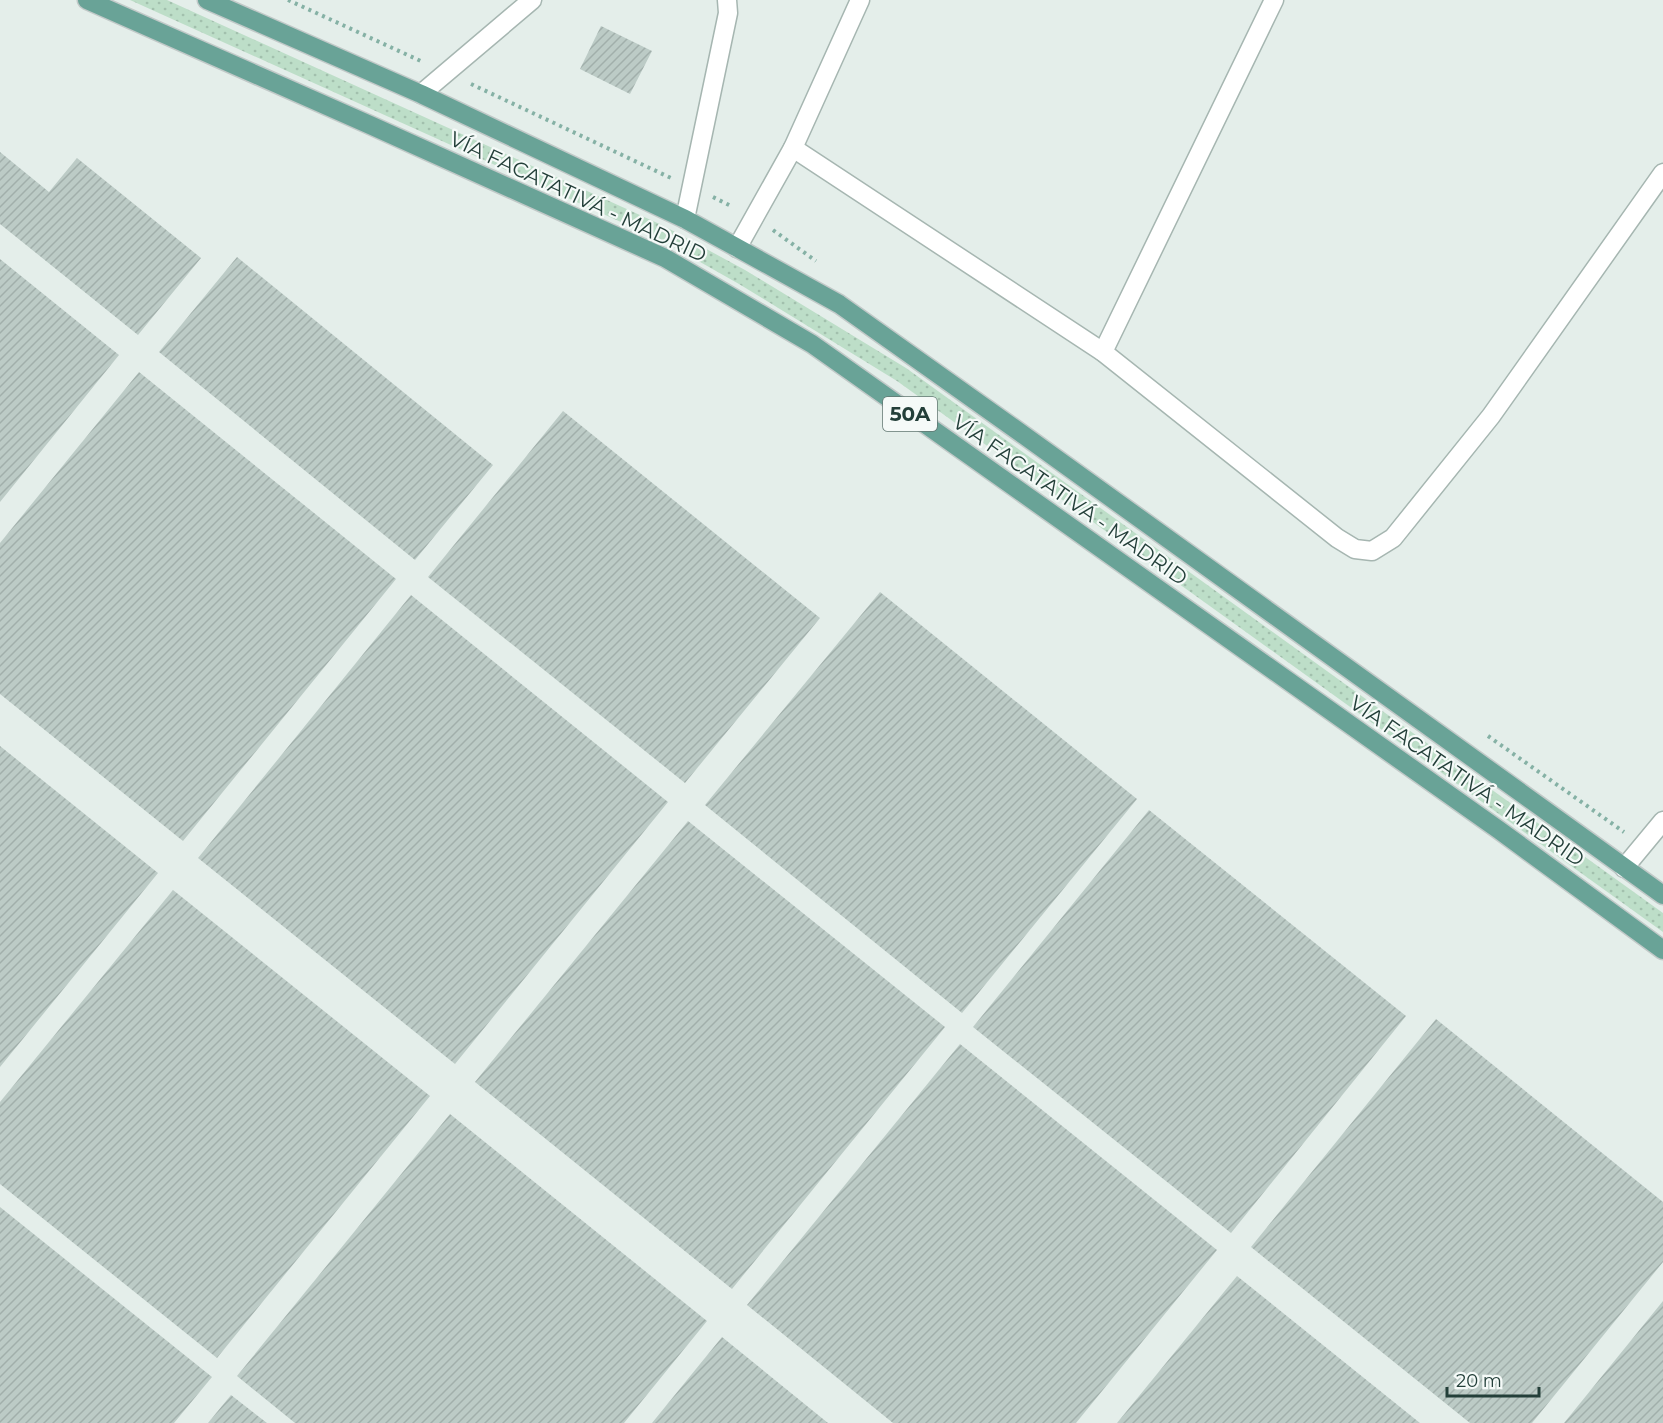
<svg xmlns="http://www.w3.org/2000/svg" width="1663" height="1423" font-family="Montserrat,sans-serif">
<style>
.grass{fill:url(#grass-dots)}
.building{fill:url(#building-hatch)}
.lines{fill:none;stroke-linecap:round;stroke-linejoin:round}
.minor-casing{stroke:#a6b6b1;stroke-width:21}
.major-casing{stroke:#c1c9c8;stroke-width:21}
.path{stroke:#85b1a5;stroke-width:4;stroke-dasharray:3 4.5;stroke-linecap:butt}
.minor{stroke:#fff;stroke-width:18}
.major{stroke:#69a397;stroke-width:18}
.labels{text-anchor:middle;stroke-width:4.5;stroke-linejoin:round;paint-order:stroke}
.shield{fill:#f5faf8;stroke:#627772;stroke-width:1.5}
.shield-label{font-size:20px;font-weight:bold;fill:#233f39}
.street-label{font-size:21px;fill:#233f39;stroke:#f5faf8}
</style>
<defs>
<pattern id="grass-dots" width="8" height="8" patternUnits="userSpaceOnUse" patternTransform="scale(1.5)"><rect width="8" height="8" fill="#bddec8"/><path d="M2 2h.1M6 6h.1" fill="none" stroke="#a2c0ad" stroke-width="1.8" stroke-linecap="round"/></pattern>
<pattern id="building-hatch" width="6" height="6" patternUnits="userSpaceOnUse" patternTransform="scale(1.5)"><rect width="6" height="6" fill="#bccbc6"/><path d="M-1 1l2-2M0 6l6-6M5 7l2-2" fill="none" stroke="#a1afab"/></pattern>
</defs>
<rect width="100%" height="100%" fill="#e4eeea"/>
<!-- grass -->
<path class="grass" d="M130,0H167L664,226L745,270L906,368L1663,913V932L897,381L739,284L663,241Z"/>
<!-- building -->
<g class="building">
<path d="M601,26L652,51L630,94L580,69Z"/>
<path d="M0,152L49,192L77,158L201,258L138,335L0,224Z"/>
<path d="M237,257L493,465L415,560L159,352Z"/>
<path d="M0,259L119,355L0,502Z"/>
<path d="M139,372L396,579L183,841L0,694V543Z"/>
<path d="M563,411L820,618L685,783L428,577Z"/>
<path d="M880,592L1137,799L962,1013L705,805Z"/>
<path d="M411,595L668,802L455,1064L198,858Z"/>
<path d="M0,746L158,873L0,1067Z"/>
<path d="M1149,810L1406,1016L1231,1233L973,1027Z"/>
<path d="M688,821L945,1027L732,1289L475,1082Z"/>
<path d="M173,890L430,1096L217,1358L0,1184V1102Z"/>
<path d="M1436,1019L1663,1202V1262L1532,1423H1470L1251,1247Z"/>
<path d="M960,1044L1217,1250L1076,1423H893L747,1305Z"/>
<path d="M450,1114L707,1321L624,1423H295L237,1376Z"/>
<path d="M0,1207L212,1377L174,1423H0Z"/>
<path d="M1237,1276L1420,1423H1117Z"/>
<path d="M1663,1301V1423H1564Z"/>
<path d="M722,1337L828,1423H652Z"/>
<path d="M231,1395L267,1423H208Z"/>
</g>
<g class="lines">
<defs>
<g id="minor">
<path d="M421,94L532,0"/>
<path d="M793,148L1103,352L1337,538L1355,549L1372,551L1393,538L1491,416L1663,173"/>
<path d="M685,219L728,13L727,0"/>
<path d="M737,248L793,148L860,0"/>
<path d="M1103,352L1274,0"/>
<path d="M1624,868L1663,821"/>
</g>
<g id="major">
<path d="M87,0L370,125L665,258L812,344L1499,830L1663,950"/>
<path d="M207,0L421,94L685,219L839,304L1025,436L1663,895"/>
</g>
</defs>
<!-- minor casing -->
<use href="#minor" class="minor-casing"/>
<!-- major casing -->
<use href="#major" class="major-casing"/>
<!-- path -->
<g class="path">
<path d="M288,0L423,62"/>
<path d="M471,84L671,178"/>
<path d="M713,197L733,207"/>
<path d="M773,230L816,261"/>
<path d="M1488,736L1624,832"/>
</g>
<!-- minor -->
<use href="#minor" class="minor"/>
<!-- major -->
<use href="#major" class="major"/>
</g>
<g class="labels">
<!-- shield labels -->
<rect class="shield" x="883" y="397" width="54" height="34" rx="4.5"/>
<g class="shield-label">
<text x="910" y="421">50A</text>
</g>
<!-- street labels -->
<g class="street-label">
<text transform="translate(578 197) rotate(25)" y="7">VÍA FACATATIVÁ - MADRID</text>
<text transform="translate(1070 500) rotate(35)" y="7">VÍA FACATATIVÁ - MADRID</text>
<text transform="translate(1467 781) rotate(35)" y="7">VÍA FACATATIVÁ - MADRID</text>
</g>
</g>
<!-- scale -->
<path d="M1447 1387v9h92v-9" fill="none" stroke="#233f39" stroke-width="3"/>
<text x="1456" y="1387" font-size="18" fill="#233f39" stroke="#f5faf8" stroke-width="4.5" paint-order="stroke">20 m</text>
</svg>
